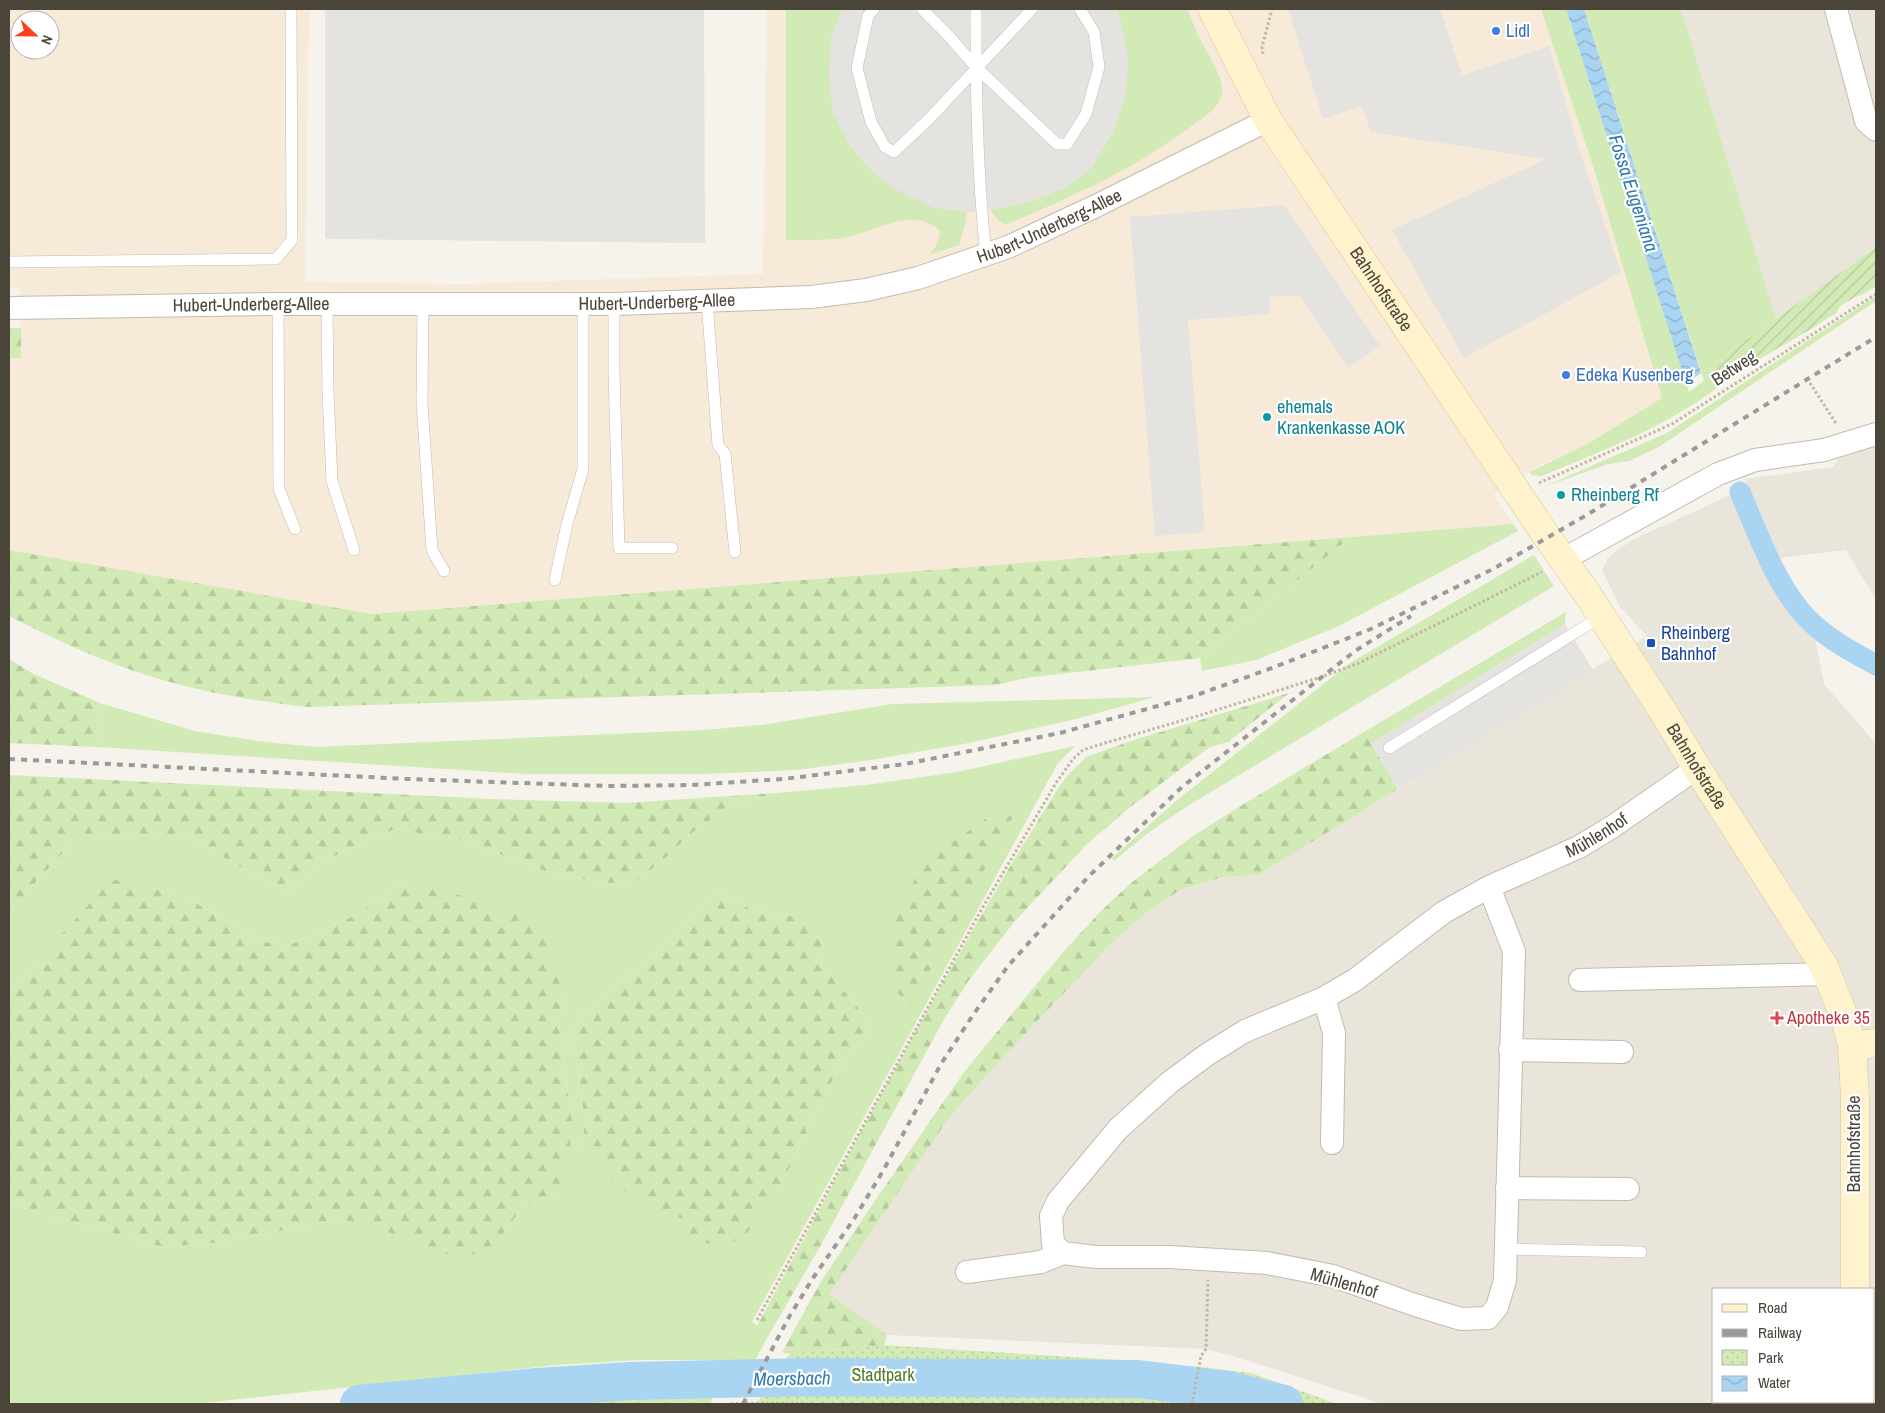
<svg xmlns="http://www.w3.org/2000/svg" width="1885" height="1413" font-family="'Archivo Narrow',sans-serif">
<style>
.residential{fill:#eae5da;fill-rule:evenodd}
.commercial{fill:#f7ead8;fill-rule:evenodd}
.grass{fill:#d2eab5;fill-rule:evenodd}
.forest{fill:url(#forest-firs)}
.park{fill:url(#park-dots)}
.garden{fill:url(#garden-furrows)}
.parking{fill:#e5e3e0}
.water{fill:url(#water-waves)}
.lines{fill:none;stroke-linecap:round;stroke-linejoin:round}
.canal{stroke:#a9d4f2;stroke-width:21}
.river{stroke:#a9d4f2;stroke-width:38}
.lane-casing{stroke:#c2bbae;stroke-width:12}
.street-casing{stroke:#c2bbae;stroke-width:24}
.secondary-casing{stroke:#d6c79b;stroke-width:29}
.path{stroke:#c4b79f;stroke-width:3;stroke-dasharray:2.5 2.5;stroke-linecap:butt}
.lane{stroke:#fff;stroke-width:11}
.street{stroke:#fff;stroke-width:22}
.secondary{stroke:#fff3cd;stroke-width:28}
.rail{stroke:#9a9a9a;stroke-width:4;stroke-dasharray:6 6;stroke-linecap:butt}
.shop-dot{fill:#3f7fe0;stroke:#fff;stroke-width:2}
.culture-dot{fill:#0f9aa8;stroke:#fff;stroke-width:2}
.transit-dot{fill:#1a4fb4;stroke:#fff;stroke-width:2}
.health-dot{fill:#e0444e;stroke:#fff;stroke-width:2}
.labels{text-anchor:middle;stroke-width:4.5;stroke-linejoin:round;paint-order:stroke}
.shop-label{font-size:18px;fill:#366cbe;stroke:#fff;text-anchor:start}
.street-label{font-size:18px;fill:#4b4439;stroke:#fff}
.culture-label{font-size:18px;fill:#0d838f;stroke:#fff;text-anchor:start}
.transit-label{font-size:18px;fill:#164399;stroke:#fff;text-anchor:start}
.health-label{font-size:18px;fill:#be3a42;stroke:#fff;text-anchor:start}
.park-label{font-size:18px;fill:#4a7f2a;stroke:#fff}
.water-label{font-size:19px;font-style:italic;fill:#2e7ab2;stroke:#fff}
</style>
<defs>
<pattern id="forest-firs" width="22" height="20" patternUnits="userSpaceOnUse" patternTransform="scale(1.25)"><rect width="22" height="20" fill="#d2eab5"/><path d="M5 1l3.5 6h-7zM16 11l3.5 6h-7z" fill="#b6ca9c"/></pattern>
<pattern id="park-dots" width="8" height="8" patternUnits="userSpaceOnUse" patternTransform="scale(1.25)"><rect width="8" height="8" fill="#d2eab5"/><path d="M2 2h.1M6 6h.1" fill="none" stroke="#b6ca9c" stroke-width="1.8" stroke-linecap="round"/></pattern>
<pattern id="garden-furrows" width="10" height="10" patternUnits="userSpaceOnUse" patternTransform="scale(1.25)"><rect width="10" height="10" fill="#d2eab5"/><path d="M-1 1l2-2M0 10L10 0M9 11l2-2" fill="none" stroke="#b6ca9c"/></pattern>
<pattern id="water-waves" width="16" height="10" patternUnits="userSpaceOnUse" patternTransform="scale(1.25)"><rect width="16" height="10" fill="#a9d4f2"/><path d="M0 5q4-4 8 0t8 0" fill="none" stroke="#8caec5"/></pattern>
</defs>
<rect width="100%" height="100%" fill="#f6f3ec"/>
<!-- residential -->
<g class="residential">
<path d="M1681,9H1876V247L1776,319Z"/>
<path d="M1876,434V600L1846,550L1769,559L1785,590L1812,623L1824,684L1876,744V1404H1383L1230,1355L1206,1349L887,1335L828,1294L951,1115L1036,1022L1112,943L1148,911L1180,890L1223,877L1258,875L1647,636L1620,607L1602,570L1609,557L1616,551L1636,538L1748,487L1745,479L1833,467L1849,443ZM1714,1289H1874V1402H1714Z"/>
</g>
<!-- commercial -->
<path class="commercial" d="M9,9H309L305,282L464,284L763,274L767,9H1541L1594,169L1662,398L1589,443L1539,466L1493,495L1513,524L372,614L9,550V358H21L20,288H9ZM20,20H50V50H20Z"/>
<!-- grass -->
<g class="grass">
<path d="M786,9H843L831,38L931,207L967,212L965,225L959,245L929,255C936,247 939,242 940,231C915,207 879,229 852,236C830,241 808,240 786,240Z"/>
<path d="M1116,9H1187C1191,17 1194,25 1197,33C1204,48 1224,77 1222,92C1220,109 1201,119 1189,128C1133,170 1069,198 1005,225L999,221L990,210L1035,200L1064,188L1120,18Z"/>
<path d="M1541,9H1566L1689,392L1704,381L1584,9H1681L1776,319L1713,364L1721,385C1668,426 1604,450 1542,476L1532,475L1530,472L1589,443L1662,398L1594,169Z"/>
<path d="M1876,296V301L1659,447L1629,461L1608,464L1541,488L1667,433Z"/>
<path d="M1513,524L1518,531L1339,626L1256,660L1202,671L1200,658L1351,537Z"/>
<path d="M1534,555L1554,586L1186,807L1148,833L1114,861L1112,858L1176,801L1350,663Z"/>
<path d="M1566,612L1565,624L1371,744L1364,732Z"/>
<path d="M1155,697L1076,719L969,743L871,760L796,770L705,774H525L97,747L100,703L195,731L257,741L315,747L703,730L762,725L892,704Z"/>
<path d="M1075,746L1058,763L752,1322L770,1333L755,1360H639L556,1365L194,1404H9V1204L163,1247L225,1242L339,1219L377,1227L496,1243L525,1204L558,1193L572,1121L559,1028L563,994L404,882L356,915L288,946L260,941L186,897L112,880L9,992V911L79,835L177,834L214,852L287,893L325,860L395,829L465,841L545,871L566,876L608,883L634,882L661,862L689,835L722,811L776,793L866,785L957,772ZM716,893L728,894L751,910L784,914L823,939L821,963L872,1025L834,1077L778,1191L688,1234L692,1223L582,1148L585,1121L571,1023L650,959Z"/>
</g>
<!-- forest -->
<g class="forest">
<rect x="9" y="328" width="12" height="30"/>
<path d="M1351,537L1200,658L1025,678L996,685L307,707C254,701 201,692 149,676C101,661 54,639 9,616V550L372,614Z"/>
<path d="M9,659L32,673L100,703L97,747L9,743Z"/>
<path d="M1289,693L1228,742L1210,747L1129,808L1087,844L1015,921L969,980L946,1016L817,1252L770,1333L757,1326C854,1146 948,963 1057,790L1066,777L1086,757L1134,740Z"/>
<path d="M1364,732L1398,789L1258,875L1223,877L1180,890L1148,911L1112,943L1036,1022L951,1115L829,1294L887,1335L884,1345L790,1354L782,1352L820,1283L870,1208L964,1072L1064,951L1101,911L1131,883L1193,836L1242,805Z"/>
<path d="M9,775L491,799L625,803L776,793L722,811L689,835L661,862L634,882L608,883L566,876L545,871L465,841L395,829L325,860L287,893L214,852L177,834L79,835L9,911Z"/>
<path d="M997,811L1013,817L910,1008L897,992L890,928L923,863Z"/>
<path d="M112,879L186,897L260,941L288,946L356,915L404,882L430,885L541,923L563,994L559,1028L572,1121L570,1148L558,1193L525,1204L496,1243L470,1256H452L377,1228L339,1219L225,1242L163,1247L9,1204V992Z"/>
<path d="M716,893L728,894L751,910L784,914L815,925L823,939L821,963L872,1025L834,1077L778,1191L748,1232L726,1247L702,1242L688,1234L691,1223L627,1193L582,1148L585,1121L571,1023L650,959Z"/>
<path d="M713,1389L711,1404H553Z"/>
</g>
<!-- park -->
<path class="park" d="M884,1345L1104,1359L1202,1367L1251,1373L1337,1404H756L790,1354Z"/>
<!-- garden -->
<path class="garden" d="M1876,247V286L1862,295L1855,297L1840,306L1836,313L1811,329L1763,357L1721,385L1713,364Z"/>
<!-- parking -->
<g class="parking">
<path d="M325,9H704L705,243L325,239Z"/>
<path d="M843,9H1116L1120,18L1128,58L1126,97L1113,132L1091,169L1064,188L1035,200L990,210L967,212L932,207L895,189L874,174L850,146L833,112L829,76L831,38Z"/>
<path d="M1288,9H1440L1462,75L1549,46L1578,145L1621,272L1464,358L1392,230L1546,159L1371,132L1361,106L1323,119Z"/>
<path d="M1284,205L1380,346L1348,368L1299,295L1269,297L1270,314L1188,320L1205,532L1155,536L1130,217Z"/>
<path d="M1565,624L1593,670L1398,789L1371,744Z"/>
</g>
<!-- water -->
<path class="water" d="M1566,9H1584L1701,373L1686,383Z"/>
<g class="lines">
<!-- canal -->
<path class="canal" d="M1740,492C1758,534 1778,592 1812,623C1828,639 1856,654 1876,665"/>
<!-- river -->
<path class="river" d="M359,1404L537,1387L631,1381L811,1377L1138,1379L1227,1390L1284,1404"/>
<defs>
<g id="lane">
<path d="M874,9L868,16L857,68L871,122L885,147L894,152L930,118L1032,9"/>
<path d="M922,9L947,34L976,67L1057,144H1067L1086,114L1099,67L1094,32L1080,9"/>
<path d="M976,9C976,91 977,173 986,255"/>
<path d="M9,262L276,259L292,240L291,9"/>
<path d="M707,301L718,445L725,454L735,552"/>
<path d="M278,304L279,489L295,529"/>
<path d="M423,304L422,403L432,550L444,571"/>
<path d="M614,304V373L619,548H672"/>
<path d="M327,305L328,392L332,481L354,550"/>
<path d="M555,580L567,524L583,469V303"/>
<path d="M1389,748L1602,616"/>
<path d="M1505,1249L1641,1252"/>
</g>
<g id="street">
<path d="M1836,9L1866,121L1876,130"/>
<path id="s1" d="M9,308L278,304H614L811,297L866,290L918,278L1008,247L1096,206L1268,120"/>
<path d="M1564,559L1718,474L1755,460L1824,450L1876,434"/>
<path id="s2" d="M1489,887L1514,951L1505,1280L1497,1307L1488,1318L1461,1319L1415,1305L1333,1276L1267,1263L1169,1257H1096L1063,1253L1053,1244L1051,1216L1058,1201L1118,1129L1170,1082L1208,1054L1245,1031L1324,998L1355,980L1444,912L1489,887L1579,847L1612,827L1697,768"/>
<path d="M1580,980L1827,974"/>
<path d="M1324,998L1334,1033L1332,1143"/>
<path d="M1510,1050L1622,1052"/>
<path d="M1507,1188L1628,1189"/>
<path d="M967,1272L1041,1262L1063,1253"/>
</g>
<g id="secondary">
<path id="s3" d="M1212,9L1268,120L1547,537L1588,595L1664,713L1697,768L1824,966L1845,1019L1852,1046L1855,1096V1289"/>
<path d="M1852,1046L1876,1043"/>
<path d="M1855,1404V1402"/>
</g>
</defs>
<!-- lane casing -->
<use href="#lane" class="lane-casing"/>
<!-- street casing -->
<use href="#street" class="street-casing"/>
<!-- secondary casing -->
<use href="#secondary" class="secondary-casing"/>
<!-- path -->
<g class="path">
<path d="M1263,54L1262,47L1272,9"/>
<path d="M1810,383L1837,425"/>
<path d="M1539,483L1672,424L1876,294"/>
<path d="M757,1320L980,912L1056,783L1073,759L1083,750L1095,746L1201,715L1321,677L1359,663L1542,572"/>
<path d="M731,1404L745,1403L807,1404"/>
<path d="M1192,1404L1201,1356L1206,1349L1208,1280"/>
</g>
<!-- lane -->
<use href="#lane" class="lane"/>
<!-- street -->
<use href="#street" class="street"/>
<!-- secondary -->
<use href="#secondary" class="secondary"/>
<!-- rail -->
<g class="rail">
<path d="M9,759L407,779L608,786L691,785L783,779L905,764L1060,733L1194,696L1272,668L1371,629L1491,570L1585,516L1876,337"/>
<path d="M743,1404L789,1317L813,1278L854,1219L883,1171L941,1064L973,1015L1008,966L1089,876L1182,787L1355,651L1411,616"/>
</g>
</g>
<!-- markers -->
<g class="shop-dot">
<circle cx="1496" cy="31" r="5"/>
<circle cx="1566" cy="375" r="5"/>
</g>
<g class="culture-dot">
<circle cx="1267" cy="417" r="5"/>
<circle cx="1561" cy="495" r="5"/>
</g>
<rect class="transit-dot" x="1646" y="638" width="10" height="10" rx="2.5"/>
<path class="health-dot" d="M1774.5 1010.5h5v5h5v5h-5v5h-5v-5h-5v-5h5z"/>
<g class="labels">
<!-- shop labels -->
<g class="shop-label">
<text x="1506" y="37">Lidl</text>
<text x="1576" y="381">Edeka Kusenberg</text>
</g>
<!-- street labels -->
<g class="street-label">
<text dy="6" stroke="none"><textPath href="#s1" startOffset="1052">Hubert-Underberg-Allee</textPath></text>
<text dy="6" stroke="none"><textPath href="#s3" startOffset="328">Bahnhofstraße</textPath></text>
<text dy="6" stroke="none"><textPath href="#s1" startOffset="648">Hubert-Underberg-Allee</textPath></text>
<text dy="6" stroke="none"><textPath href="#s1" startOffset="242">Hubert-Underberg-Allee</textPath></text>
<text transform="translate(1734 368) rotate(-33)" y="6">Betweg</text>
<text dy="6" stroke="none"><textPath href="#s3" startOffset="900">Bahnhofstraße</textPath></text>
<text dy="6" stroke="none"><textPath href="#s2" startOffset="1591">Mühlenhof</textPath></text>
<text transform="translate(1854 1144) rotate(-90)" y="6">Bahnhofstraße</text>
<text transform="translate(1344 1283) rotate(16)" y="6">Mühlenhof</text>
</g>
<!-- culture labels -->
<g class="culture-label">
<text x="1277" y="413">ehemals<tspan x="1277" dy="21">Krankenkasse AOK</tspan></text>
<text x="1571" y="501">Rheinberg Rf</text>
</g>
<!-- transit labels -->
<g class="transit-label">
<text x="1661" y="639">Rheinberg<tspan x="1661" dy="21">Bahnhof</tspan></text>
</g>
<!-- health labels -->
<g class="health-label">
<text x="1787" y="1024">Apotheke 35</text>
</g>
<!-- park labels -->
<g class="park-label">
<text x="883" y="1381">Stadtpark</text>
</g>
<!-- water labels -->
<g class="water-label">
<text transform="translate(1634 193) rotate(72)" y="7">Fossa Eugeniana</text>
<text transform="translate(792 1378) rotate(-1)" y="7">Moersbach</text>
</g>
</g>
<!-- border -->
<rect width="1885" height="1413" fill="none" stroke="#4b4439" stroke-width="20"/>
<!-- legend -->
<rect x="1712" y="1288" width="162" height="115" fill="#ffffff" stroke="#b7b4b0"/>
<rect x="1722" y="1304" width="25" height="8" fill="#fff3cd" stroke="#b7b4b0"/>
<text x="1758" y="1313" font-size="15" fill="#4b4439">Road</text>
<rect x="1722" y="1329" width="25" height="8" fill="#9a9a9a" stroke="#b7b4b0"/>
<text x="1758" y="1338" font-size="15" fill="#4b4439">Railway</text>
<rect x="1722" y="1350" width="25" height="15" fill="url(#park-dots)" stroke="#b7b4b0"/>
<text x="1758" y="1363" font-size="15" fill="#4b4439">Park</text>
<rect x="1722" y="1376" width="25" height="15" fill="url(#water-waves)" stroke="#b7b4b0"/>
<text x="1758" y="1388" font-size="15" fill="#4b4439">Water</text>
<!-- north arrow -->
<g transform="translate(35 35) rotate(112)"><circle r="24" fill="#ffffff" stroke="#b7b4b0"/>
<path d="M0-4L9 19L0 12L-9 19Z" fill="#fc3f1d"/>
<text y="-8" font-size="14" font-weight="bold" text-anchor="middle" fill="#4b4439">N</text>
</g>
</svg>
